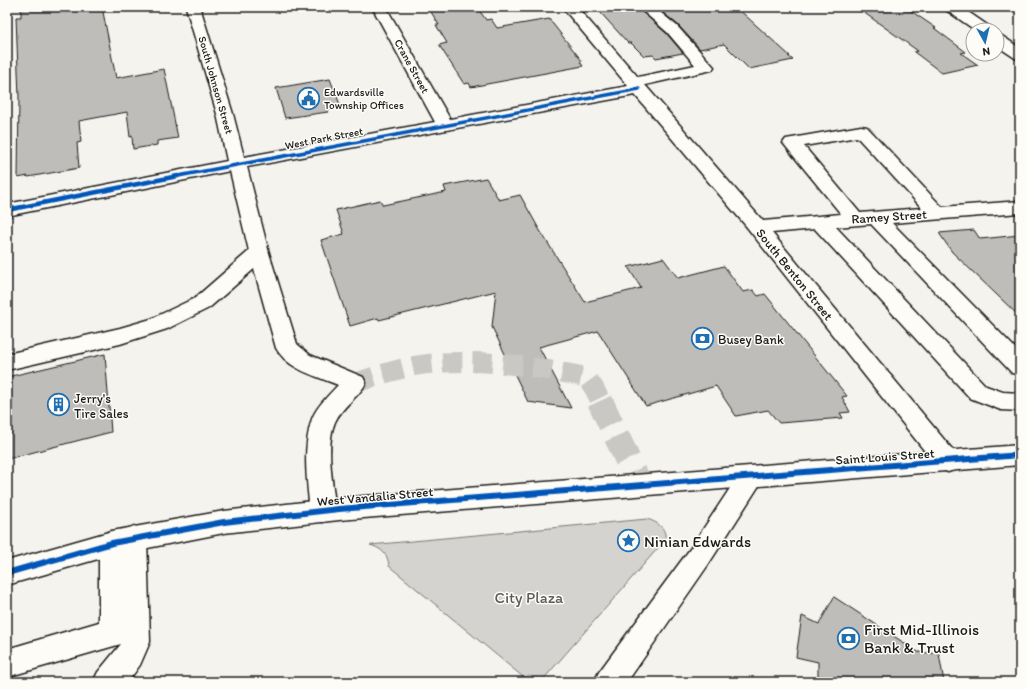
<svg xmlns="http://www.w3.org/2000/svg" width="1027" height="689" font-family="Itim,sans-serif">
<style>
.green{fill:#d4d3cf;stroke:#787876}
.building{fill:#bebdba;stroke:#1c1c1c}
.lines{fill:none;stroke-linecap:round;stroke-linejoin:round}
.minor-tunnel-far1{stroke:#c9c8c4;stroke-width:20;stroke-dasharray:20 10;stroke-linecap:butt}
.minor-tunnel{stroke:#c9c8c4;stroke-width:26;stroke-dasharray:26 13;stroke-linecap:butt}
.minor-casing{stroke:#1c1c1c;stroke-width:3}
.major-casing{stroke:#1c1c1c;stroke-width:3}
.minor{fill:#fdfcf7;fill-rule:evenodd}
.major{fill:#fdfcf7;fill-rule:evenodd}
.cycleway-far2-casing{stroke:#fdfcf7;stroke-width:5.5}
.cycleway-far1-casing{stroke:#fdfcf7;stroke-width:7}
.cycleway-casing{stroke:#fdfcf7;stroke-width:8}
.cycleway-far2{stroke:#0057b8;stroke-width:3.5}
.cycleway-far1{stroke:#0057b8;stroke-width:4.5}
.cycleway{stroke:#0057b8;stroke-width:6}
.labels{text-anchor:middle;stroke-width:3;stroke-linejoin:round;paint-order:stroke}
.far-street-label{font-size:11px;fill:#1c1c1c;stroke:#fdfcf7}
.far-poi-label{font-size:11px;fill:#1c1c1c;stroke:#fdfcf7;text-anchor:start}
.street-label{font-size:13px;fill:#1c1c1c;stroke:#fdfcf7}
.poi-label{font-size:13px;fill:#1c1c1c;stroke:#fdfcf7;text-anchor:start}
.near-poi-label{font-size:16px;fill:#1c1c1c;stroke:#fdfcf7;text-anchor:start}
.near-park-label{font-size:16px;fill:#5c5c5b;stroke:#fdfcf7}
</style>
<rect width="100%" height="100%" fill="#f4f3ee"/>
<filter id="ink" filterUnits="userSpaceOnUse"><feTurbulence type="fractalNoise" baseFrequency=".025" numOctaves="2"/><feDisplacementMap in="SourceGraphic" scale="8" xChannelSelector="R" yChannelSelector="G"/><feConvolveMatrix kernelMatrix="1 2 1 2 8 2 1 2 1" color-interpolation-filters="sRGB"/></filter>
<g filter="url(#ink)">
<!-- green -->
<path class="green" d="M647,519C657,522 667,528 665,540L541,682H536L530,676L523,677L389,566C388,554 381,548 370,545Z"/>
<!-- building -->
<g class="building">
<path d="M21,7H102L116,78L164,69L178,138L157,141V145L133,149L132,136L130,137L127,112L79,121L81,142L77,143L79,168L28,177V176L18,178L19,98L16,17H21Z"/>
<path d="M428,7H477L486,20L491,19L497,28L549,19L582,61L580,62L583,66L471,87L469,83L464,84L439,45L447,43L436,25H439Z"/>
<path d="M597,7H637L666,33L683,53L656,58L653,55L644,56L631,43H628L599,11H601Z"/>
<path d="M656,7H736L790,56H788L793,60L749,69L724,44L700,49L678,25Z"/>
<path d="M856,7H905L936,28H934L966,52L961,53L978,65L942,73L914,52L918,51Z"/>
<path d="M330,79L341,107L327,110L328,112L285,118L276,88Z"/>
<path d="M486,178L499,200L520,195L539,229L585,302L641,288L628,267L663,258L678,278L724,266L743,292L753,290L758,296L765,294L847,396L842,397L850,412L840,413L843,418L779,423L768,410L736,416L716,386L646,406L598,331L539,347L571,408L528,402L492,327L496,291L379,320L378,318L350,326L321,240L344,234L336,210L380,200L383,205L446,192L444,186Z"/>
<path d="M974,230L980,239L1020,235V317L952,252L939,233Z"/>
<path d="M105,354L111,432L7,459V377Z"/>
<path d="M834,597L918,652L939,654L944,682H818V662L796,657L802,616L819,624Z"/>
</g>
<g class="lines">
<!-- minor-tunnel-far1 -->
<path class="minor-tunnel-far1" d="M355,383C374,377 393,370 414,366C471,356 530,366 586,377L594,388L601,402"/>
<!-- minor-tunnel -->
<path class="minor-tunnel" d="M600,401L640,486"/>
<defs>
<g id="minor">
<path d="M186,7H200L233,114L244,157L435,122L372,7H386L450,119L628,86L562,7H577L638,77L695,65L667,32L638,7H654L677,26L714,67L712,70L645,85L763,221L841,214L783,143L786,139L792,138L861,126L867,127L942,207L1020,201V213L892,223L1020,353V375L1012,373L871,224L836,227L986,386L1003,392L1020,393V411L1001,410L970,398L815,229L772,233L957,455L960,462L957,469L948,472L939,469L746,226L635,95L247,167L269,253L297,344L310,355L363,377L366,383C359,397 342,406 335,422C325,446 333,486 336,511L332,519L323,522L314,519L310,511C307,481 302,449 312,419C316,407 329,395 338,385C317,376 288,370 276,348L254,269L209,308L167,329L120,344L7,370V354L120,328L151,319L195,298L249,251L230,171L7,216V204L227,161L217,114ZM857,137L922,208L860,213L804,146Z"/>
<path d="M944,7H961L990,27L992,30H975L946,10Z"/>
<path d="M997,34L1002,36L1020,48V60L1015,58L997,46Z"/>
<path d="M751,467L760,470L763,477L760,484L708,565L627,682H594L599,672L690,549L742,470Z"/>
<path d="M134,526L143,530L147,538L150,642L140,665L128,682H93L98,672L121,644L7,677V649L99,622V543L103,535L112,531L122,536L125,530Z"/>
</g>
<path id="major" d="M1020,445V465L339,520L224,533L112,555L7,585V561L112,531L224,511L339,498Z"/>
</defs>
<!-- minor casing -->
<use href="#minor" class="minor-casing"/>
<!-- major casing -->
<use href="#major" class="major-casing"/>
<!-- minor -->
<use href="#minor" class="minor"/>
<!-- major -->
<use href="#major" class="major"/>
<defs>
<path id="cycleway-far2" d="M173,177L639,89"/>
<path id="cycleway-far1" d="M7,210L178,176"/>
<path id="cycleway" d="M7,573L112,543L224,522L339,509L1020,455"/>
</defs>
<!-- cycleway-far2 casing -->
<use href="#cycleway-far2" class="cycleway-far2-casing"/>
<!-- cycleway-far1 casing -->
<use href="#cycleway-far1" class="cycleway-far1-casing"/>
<!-- cycleway casing -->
<use href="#cycleway" class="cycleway-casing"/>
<!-- cycleway-far2 -->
<use href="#cycleway-far2" class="cycleway-far2"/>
<!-- cycleway-far1 -->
<use href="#cycleway-far1" class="cycleway-far1"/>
<!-- cycleway -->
<use href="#cycleway" class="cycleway"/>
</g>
</g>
<!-- icons -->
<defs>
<symbol id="civic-ring" viewBox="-11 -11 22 22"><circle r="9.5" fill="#fdfcf7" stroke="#1f6fb2" stroke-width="1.5"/><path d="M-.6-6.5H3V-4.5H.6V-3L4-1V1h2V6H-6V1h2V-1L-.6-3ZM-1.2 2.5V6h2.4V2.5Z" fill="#1f6fb2"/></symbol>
<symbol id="bank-ring" viewBox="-11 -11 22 22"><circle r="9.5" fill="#fdfcf7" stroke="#1f6fb2" stroke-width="1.5"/><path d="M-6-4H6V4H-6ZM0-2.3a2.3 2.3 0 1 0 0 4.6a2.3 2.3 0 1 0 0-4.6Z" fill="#1f6fb2"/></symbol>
<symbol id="building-ring" viewBox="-11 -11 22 22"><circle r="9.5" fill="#fdfcf7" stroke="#1f6fb2" stroke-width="1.5"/><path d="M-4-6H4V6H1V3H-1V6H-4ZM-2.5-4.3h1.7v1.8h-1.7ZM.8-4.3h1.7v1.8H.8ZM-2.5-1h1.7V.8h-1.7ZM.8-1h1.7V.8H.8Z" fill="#1f6fb2"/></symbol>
<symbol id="sight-ring" viewBox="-11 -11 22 22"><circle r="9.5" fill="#fdfcf7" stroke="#1f6fb2" stroke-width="1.5"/><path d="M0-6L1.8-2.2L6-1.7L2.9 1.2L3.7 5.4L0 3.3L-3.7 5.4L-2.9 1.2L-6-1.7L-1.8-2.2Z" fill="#1f6fb2"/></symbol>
</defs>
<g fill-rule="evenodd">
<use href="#civic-ring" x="296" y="86" width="25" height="25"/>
<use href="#bank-ring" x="690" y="326" width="25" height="25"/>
<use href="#building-ring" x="46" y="392" width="25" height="25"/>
<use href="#sight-ring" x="616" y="528" width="25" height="25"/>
<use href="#bank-ring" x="836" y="626" width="25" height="25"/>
</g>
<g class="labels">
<!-- far-street labels -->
<g class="far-street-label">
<text transform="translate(412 66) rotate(61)" y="4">Crane Street</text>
<text transform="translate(216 85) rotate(74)" y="4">South Johnson Street</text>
<text transform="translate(324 138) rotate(-11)" y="4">West Park Street</text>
</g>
<!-- far-poi labels -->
<g class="far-poi-label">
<text x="324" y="96">Edwardsville<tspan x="324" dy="13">Township Offices</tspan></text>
</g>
<!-- street labels -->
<g class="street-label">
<text transform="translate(889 216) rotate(-4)" y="5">Ramey Street</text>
<text transform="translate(795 274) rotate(51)" y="5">South Benton Street</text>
<text transform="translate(885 456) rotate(-4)" y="5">Saint Louis Street</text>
<text transform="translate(375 496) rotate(-5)" y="5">West Vandalia Street</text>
</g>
<!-- poi labels -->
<g class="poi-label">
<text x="718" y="344">Busey Bank</text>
<text x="74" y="403">Jerry's<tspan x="74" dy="15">Tire Sales</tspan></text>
</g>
<!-- near-poi labels -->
<g class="near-poi-label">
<text x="644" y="547">Ninian Edwards</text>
<text x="864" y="635">First Mid-Illinois<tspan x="864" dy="18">Bank &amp; Trust</tspan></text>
</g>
<!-- near-park labels -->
<g class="near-park-label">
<text x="529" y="603">City Plaza</text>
</g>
</g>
<!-- margin -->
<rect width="1027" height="689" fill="none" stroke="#fdfcf7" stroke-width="24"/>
<rect x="12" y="12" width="1003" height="665" fill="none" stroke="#1c1c1c" stroke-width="1.5" filter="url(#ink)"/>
<!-- north arrow -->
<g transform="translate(985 42) rotate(172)"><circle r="19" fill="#fdfcf7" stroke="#a3a29f"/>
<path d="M0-3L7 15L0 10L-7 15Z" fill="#1f6fb2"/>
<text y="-6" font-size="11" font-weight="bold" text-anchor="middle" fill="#1c1c1c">N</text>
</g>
</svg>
